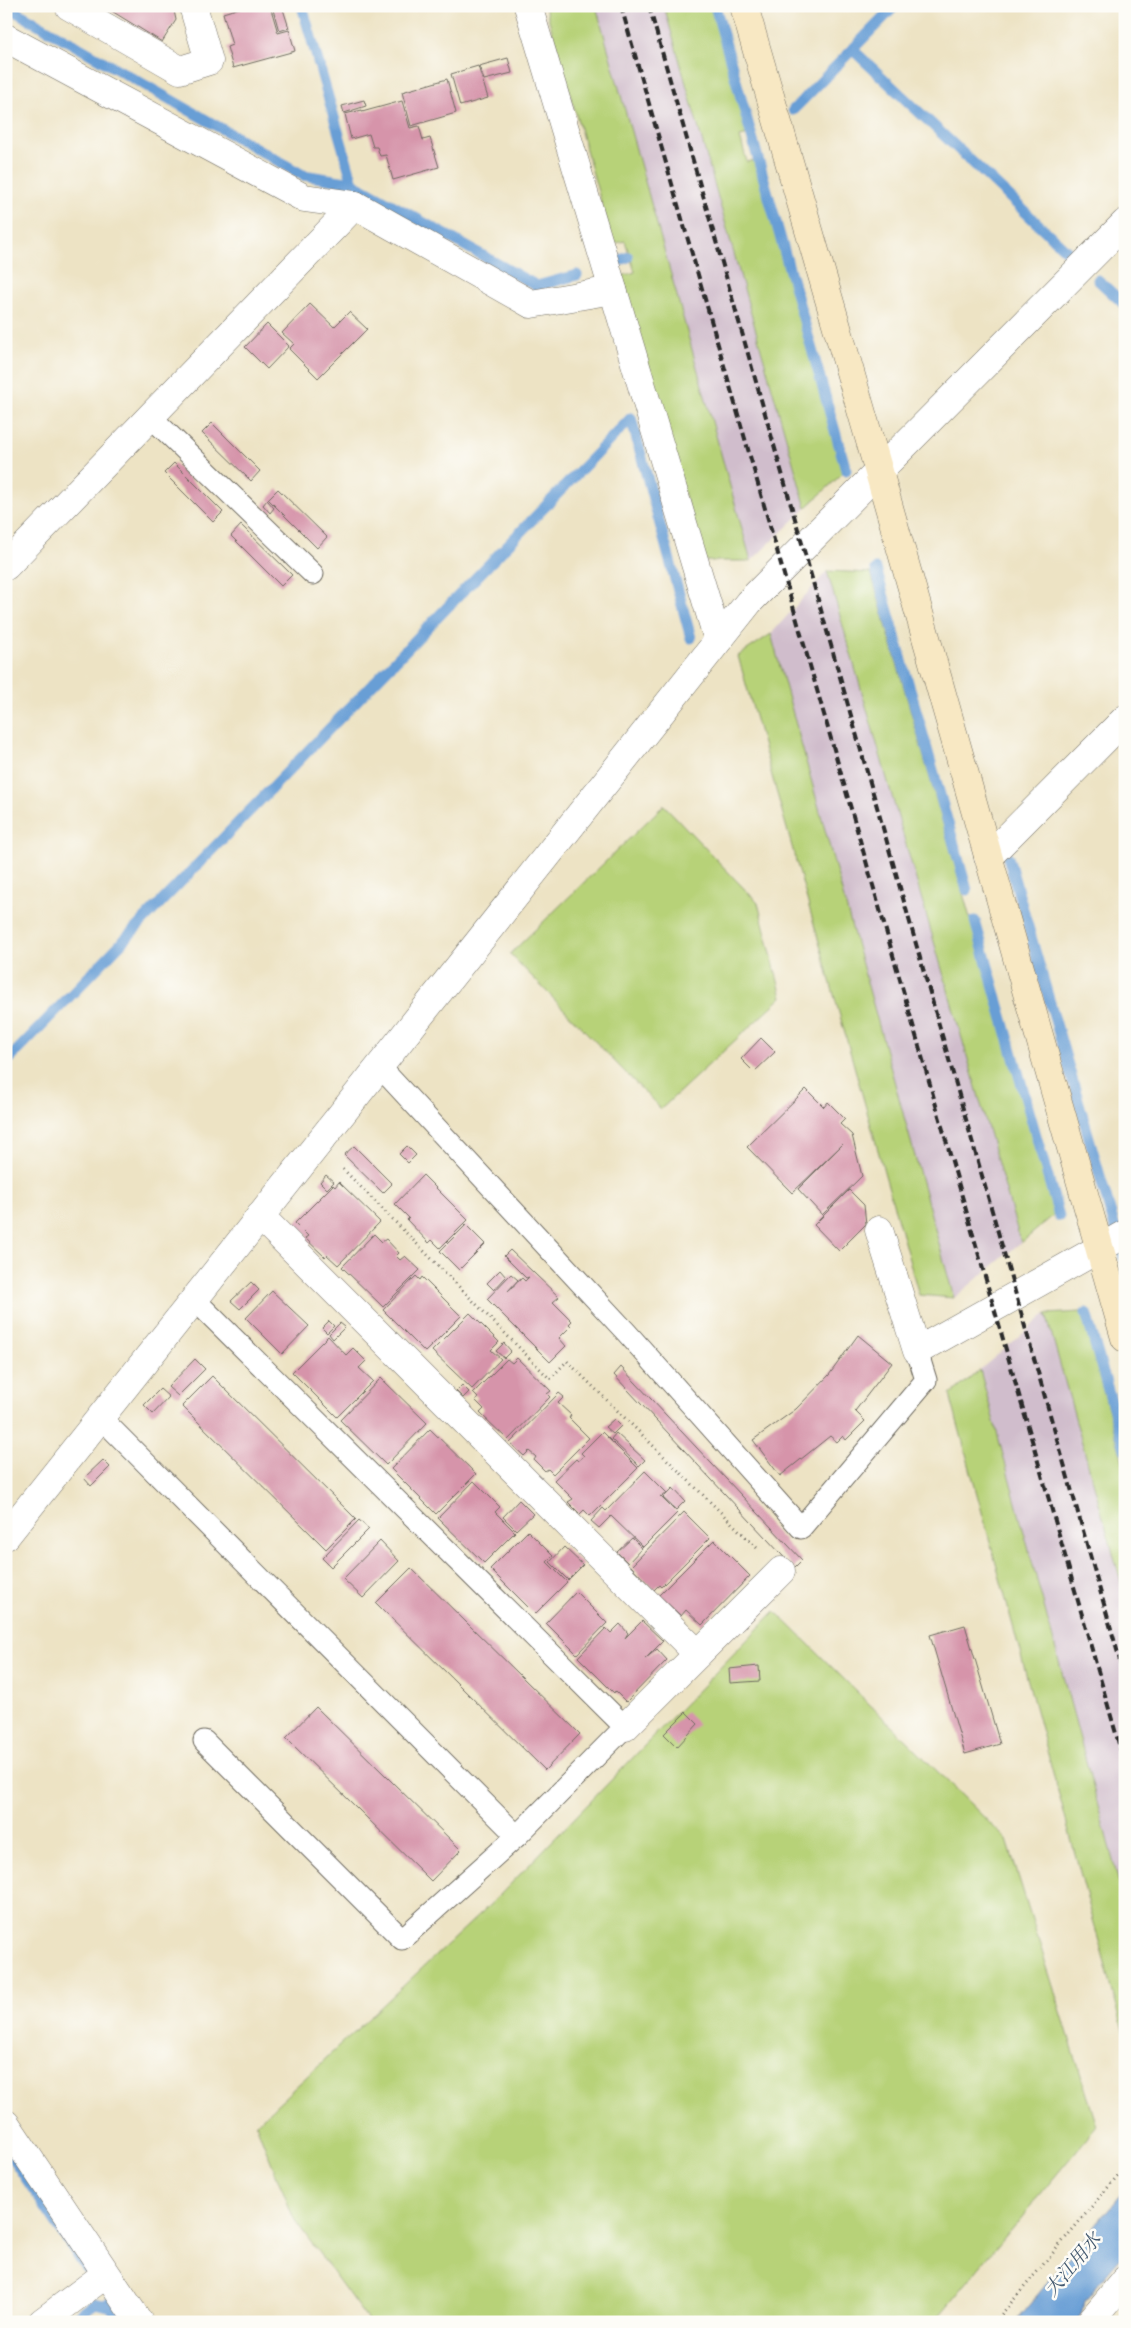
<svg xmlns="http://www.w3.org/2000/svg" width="1131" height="2328" font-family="Alegreya,'Noto Serif JP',serif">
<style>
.industrial{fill:#d0bdcc}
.green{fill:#b7d278;stroke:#717e52}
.water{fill:#689ed5;stroke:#4a6480}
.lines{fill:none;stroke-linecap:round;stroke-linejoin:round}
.stream{stroke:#689ed5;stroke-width:11}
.building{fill:#d694aa}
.lane-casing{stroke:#6f6b61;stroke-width:23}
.street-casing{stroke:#6f6b61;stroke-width:29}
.secondary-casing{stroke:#6f6b61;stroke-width:29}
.path{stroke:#6f6b61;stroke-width:3;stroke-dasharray:1 4;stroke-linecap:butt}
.lane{stroke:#fff;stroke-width:21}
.street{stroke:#fff;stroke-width:28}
.secondary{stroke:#f8e8c3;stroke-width:28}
.rail{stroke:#2b2b2b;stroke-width:4;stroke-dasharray:8 4;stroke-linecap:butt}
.labels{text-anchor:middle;stroke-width:5;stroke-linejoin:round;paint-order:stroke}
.water-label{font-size:19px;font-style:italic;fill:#43596f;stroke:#fdfcf7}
</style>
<rect width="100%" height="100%" fill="#fdfcf7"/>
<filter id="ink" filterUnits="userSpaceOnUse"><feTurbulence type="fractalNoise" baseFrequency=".02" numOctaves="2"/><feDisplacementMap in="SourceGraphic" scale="10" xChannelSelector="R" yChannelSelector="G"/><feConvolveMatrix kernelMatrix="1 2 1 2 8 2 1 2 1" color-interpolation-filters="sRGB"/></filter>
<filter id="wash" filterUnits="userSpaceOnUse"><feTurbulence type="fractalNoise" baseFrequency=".0096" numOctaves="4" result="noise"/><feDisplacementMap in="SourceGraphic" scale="20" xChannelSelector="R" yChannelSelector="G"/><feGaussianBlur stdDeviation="1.12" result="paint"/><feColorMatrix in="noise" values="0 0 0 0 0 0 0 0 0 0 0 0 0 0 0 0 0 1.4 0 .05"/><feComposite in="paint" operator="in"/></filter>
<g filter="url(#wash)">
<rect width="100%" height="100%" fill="#ede3c4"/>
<!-- industrial -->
<g class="industrial">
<path d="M545,6H712L749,135L740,137L747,162L755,160L843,473L751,561H704L635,272L625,241L613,244Z"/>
<path d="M827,571L871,573L1055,1214L954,1298L919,1295L738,656L771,634Z"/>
<path d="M1081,1312L1125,1469V2037L950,1395L1046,1314Z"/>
</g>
<!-- green -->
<g class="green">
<path d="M545,6H596L751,561H704L622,276L635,272L625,241L613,244Z"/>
<path d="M664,6H712L749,135L740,137L747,162L755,160L843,473L806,508Z"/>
<path d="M827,571L871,573L1055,1214L1021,1243Z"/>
<path d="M771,634L954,1298L919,1295L738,656Z"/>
<path d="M664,805L758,903L782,997L661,1109L510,954Z"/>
<path d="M1081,1312L1125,1469V1596L1046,1314Z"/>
<path d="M980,1370L1125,1905V2037L950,1395Z"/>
<path d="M775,1611L1007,1840L1097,2126L934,2322H369L294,2219L256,2124L497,1898Z"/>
</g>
<!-- water -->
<path class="water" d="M1125,2189V2253L1084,2301L1081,2316L1076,2322H1015Z"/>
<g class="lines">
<!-- stream -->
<g class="stream">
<path d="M6,6L303,175L353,183L537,286L577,275"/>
<path d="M302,6L353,183"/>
<path d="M715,6L846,470"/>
<path d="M852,49L1073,257"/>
<path d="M793,110L895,6"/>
<path d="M619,261L628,257"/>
<path d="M1098,280L1125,305"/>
<path d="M631,418L691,638"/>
<path d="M876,569L967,890"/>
<path d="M1008,857L1115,1228"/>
<path d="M975,921L1059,1216"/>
<path d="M6,1062L631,418"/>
<path d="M1123,1255L1125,1259"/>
<path d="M1086,1313L1125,1449"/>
<path d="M9,2153L86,2268"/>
<path d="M108,2303L121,2322"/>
<path d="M69,2322L95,2303L111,2307"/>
</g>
</g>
<g id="blocks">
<!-- building -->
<g class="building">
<path d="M113,6H173L176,20L162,42L110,10Z"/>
<path d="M246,6H270L278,33L289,30L295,51L233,68L227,47L232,45L223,13Z"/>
<path d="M272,6H282L289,28L279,31Z"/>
<path d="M508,58L512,73L484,80L479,66Z"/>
<path d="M478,66L488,98L460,106L451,74Z"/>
<path d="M447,79L456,113L411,126L402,92Z"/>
<path d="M364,100L366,106L344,113L342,106Z"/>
<path d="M402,101L410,128L419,126L423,140L430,138L439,167L393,180L386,155L380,156L377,147H373L369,134L351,139L345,114L362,110V112Z"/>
<path d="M310,304L334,327L349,312L367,329L318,378L289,349L294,344L282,333Z"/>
<path d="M267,324L289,346L267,369L245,347Z"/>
<path d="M212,423L260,471L251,481L202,433Z"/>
<path d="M174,463L223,512L213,522L164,473Z"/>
<path d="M278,489L327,537L317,548L268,499Z"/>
<path d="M267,500L274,508L270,513L263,505Z"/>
<path d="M241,525L292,575L281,586L231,536Z"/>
<path d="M761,1038L775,1052L754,1072L741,1059Z"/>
<path d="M806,1089L824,1107L828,1102L845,1119L840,1124L852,1135L862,1176L822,1215L798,1189L843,1144L792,1193L747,1147Z"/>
<path d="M354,1146L392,1184L383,1193L344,1155Z"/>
<path d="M407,1146L416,1155L408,1163L399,1154Z"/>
<path d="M326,1175L334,1182L327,1189L320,1182Z"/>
<path d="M423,1175L468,1220L440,1248L432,1240L429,1243L407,1220L409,1218L395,1204Z"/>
<path d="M339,1182L380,1222L338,1265L327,1255L325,1257L305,1238L308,1236L295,1223L333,1185L335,1187Z"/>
<path d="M849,1190L864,1205L866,1224L839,1251L814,1225Z"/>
<path d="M466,1225L485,1244L459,1270L440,1251Z"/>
<path d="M374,1234L382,1242L386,1239L399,1253L396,1256L400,1260L405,1256L420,1270L383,1307L342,1267Z"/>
<path d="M510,1250L559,1297L553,1302L572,1321L569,1324L571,1326L559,1338L566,1346L550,1362L487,1299L511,1274L518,1280L508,1291L522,1278L525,1281L529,1277L526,1278L504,1256Z"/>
<path d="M500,1270L506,1277L494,1290L487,1283Z"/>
<path d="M416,1276L420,1280L422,1277L461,1316L425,1352L383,1310Z"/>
<path d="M251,1282L259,1290L240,1309L231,1301Z"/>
<path d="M272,1291L309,1326L282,1354L246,1318Z"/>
<path d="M470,1313L499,1342L491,1350L501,1359L472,1389L432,1351Z"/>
<path d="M329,1321L334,1326L327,1333L322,1328Z"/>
<path d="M340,1323L345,1327L333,1339L329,1334Z"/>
<path d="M858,1335L892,1363L855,1411L865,1421L846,1440L843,1436L837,1442L830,1436L780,1476L753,1440L796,1409L829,1375Z"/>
<path d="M328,1336L346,1355L353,1348L366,1361L359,1368L373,1381L337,1417L292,1372Z"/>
<path d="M504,1343L511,1351L504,1358L496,1351Z"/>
<path d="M517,1358L551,1391L547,1394L550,1397L508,1440L480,1413L484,1409L475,1400L478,1398L473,1393L507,1359L512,1363Z"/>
<path d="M195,1359L205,1369L178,1396L168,1387Z"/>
<path d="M621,1367L802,1560L794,1568L614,1375Z"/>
<path d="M212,1376L356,1519L326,1549L182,1406Z"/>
<path d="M381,1378L427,1423L386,1465L340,1420Z"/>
<path d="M462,1385L469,1392L463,1398L456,1391Z"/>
<path d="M160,1389L169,1397L153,1414L144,1405Z"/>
<path d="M559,1393L564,1397L558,1403L571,1415L569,1418L589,1438L553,1474L548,1469L545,1471L534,1460L536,1457L529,1451L524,1456L510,1443Z"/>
<path d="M614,1419L621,1426L613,1434L605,1427Z"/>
<path d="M430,1429L476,1474L436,1514L391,1469Z"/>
<path d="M602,1432L638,1468L590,1516L584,1510L580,1514L568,1502L573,1499L554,1480L576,1459L578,1461L584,1456L581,1453Z"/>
<path d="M616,1433L645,1460L639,1466L611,1439Z"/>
<path d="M103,1460L110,1467L91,1486L84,1478Z"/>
<path d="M645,1471L667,1493L662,1497L660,1496L677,1513L643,1547L611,1516L599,1528L591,1521L603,1508L606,1511Z"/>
<path d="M474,1481L500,1507L495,1512L515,1532L484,1563L438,1518Z"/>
<path d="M673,1488L685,1501L676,1510L663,1498Z"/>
<path d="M519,1500L533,1514L516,1530L503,1517Z"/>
<path d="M684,1512L710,1538L661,1587L659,1585L654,1590L631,1566Z"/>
<path d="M359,1520L369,1529L331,1567L322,1558Z"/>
<path d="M528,1531L553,1556L547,1562L567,1582L535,1614L490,1569Z"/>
<path d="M632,1538L642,1548L628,1563L617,1552Z"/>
<path d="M714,1540L750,1576L702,1625L686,1610L681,1616L659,1595Z"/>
<path d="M380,1541L399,1561L363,1598L343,1579Z"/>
<path d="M564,1547L583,1565L568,1580L550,1562Z"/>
<path d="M411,1568L580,1734L545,1770L376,1603Z"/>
<path d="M576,1592L607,1623L577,1654L546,1623Z"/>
<path d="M642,1621L663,1641L645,1659L657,1649L667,1660L626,1702L615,1691L614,1693L578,1657L606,1628L611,1633L620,1624L628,1633L625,1638Z"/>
<path d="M965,1625L1000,1744L965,1754L930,1635Z"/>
<path d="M759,1666L760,1681L730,1683L729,1669Z"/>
<path d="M316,1707L461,1850L431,1881L286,1738Z"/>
<path d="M686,1712L698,1724L677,1747L664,1734Z"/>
</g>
</g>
</g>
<g filter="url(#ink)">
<use href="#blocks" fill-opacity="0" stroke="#6f6b61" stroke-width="1"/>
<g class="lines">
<defs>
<g id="lane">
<path d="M151,417L313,574"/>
<path d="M379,1066L627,1333L801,1528L926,1380L917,1351"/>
<path d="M194,1299L625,1727L517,1836L402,1939L204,1741"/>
<path d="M100,1417L517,1836"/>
</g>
<g id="street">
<path d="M69,6L180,70L209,61L193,6"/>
<path d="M528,6L718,640"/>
<path d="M6,38L304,198L355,205L531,304L613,290"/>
<path d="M6,566L355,205"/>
<path d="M988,857L1125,719"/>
<path d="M260,1216L698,1654"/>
<path d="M879,1230L917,1351L1125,1234"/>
<path d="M6,1536L749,602L1125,223"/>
<path d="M625,1727L781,1571"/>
<path d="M6,2124L139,2322"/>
<path d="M42,2322L106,2274"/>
<path d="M1090,2322L1125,2280"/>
</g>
<path id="secondary" d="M744,6L879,472L1125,1338"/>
</defs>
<!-- lane casing -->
<use href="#lane" class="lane-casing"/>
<!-- street casing -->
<use href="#street" class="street-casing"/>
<!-- secondary casing -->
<use href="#secondary" class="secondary-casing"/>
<!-- path -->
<g class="path">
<path d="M343,1169L550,1379L567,1361L757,1548"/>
<path d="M995,2322L1125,2167"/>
</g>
<!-- lane -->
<use href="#lane" class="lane"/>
<!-- street -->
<use href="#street" class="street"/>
<!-- secondary -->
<use href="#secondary" class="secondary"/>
<!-- rail -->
<g class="rail">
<path d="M621,6L1125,1765"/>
<path d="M649,6L1125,1678"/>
</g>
</g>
</g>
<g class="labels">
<!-- water labels -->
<g class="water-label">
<text transform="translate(1072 2264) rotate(-50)" y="7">大江用水</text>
</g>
</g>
<!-- margin -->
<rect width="1131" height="2328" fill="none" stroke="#fdfcf7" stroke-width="25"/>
</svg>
